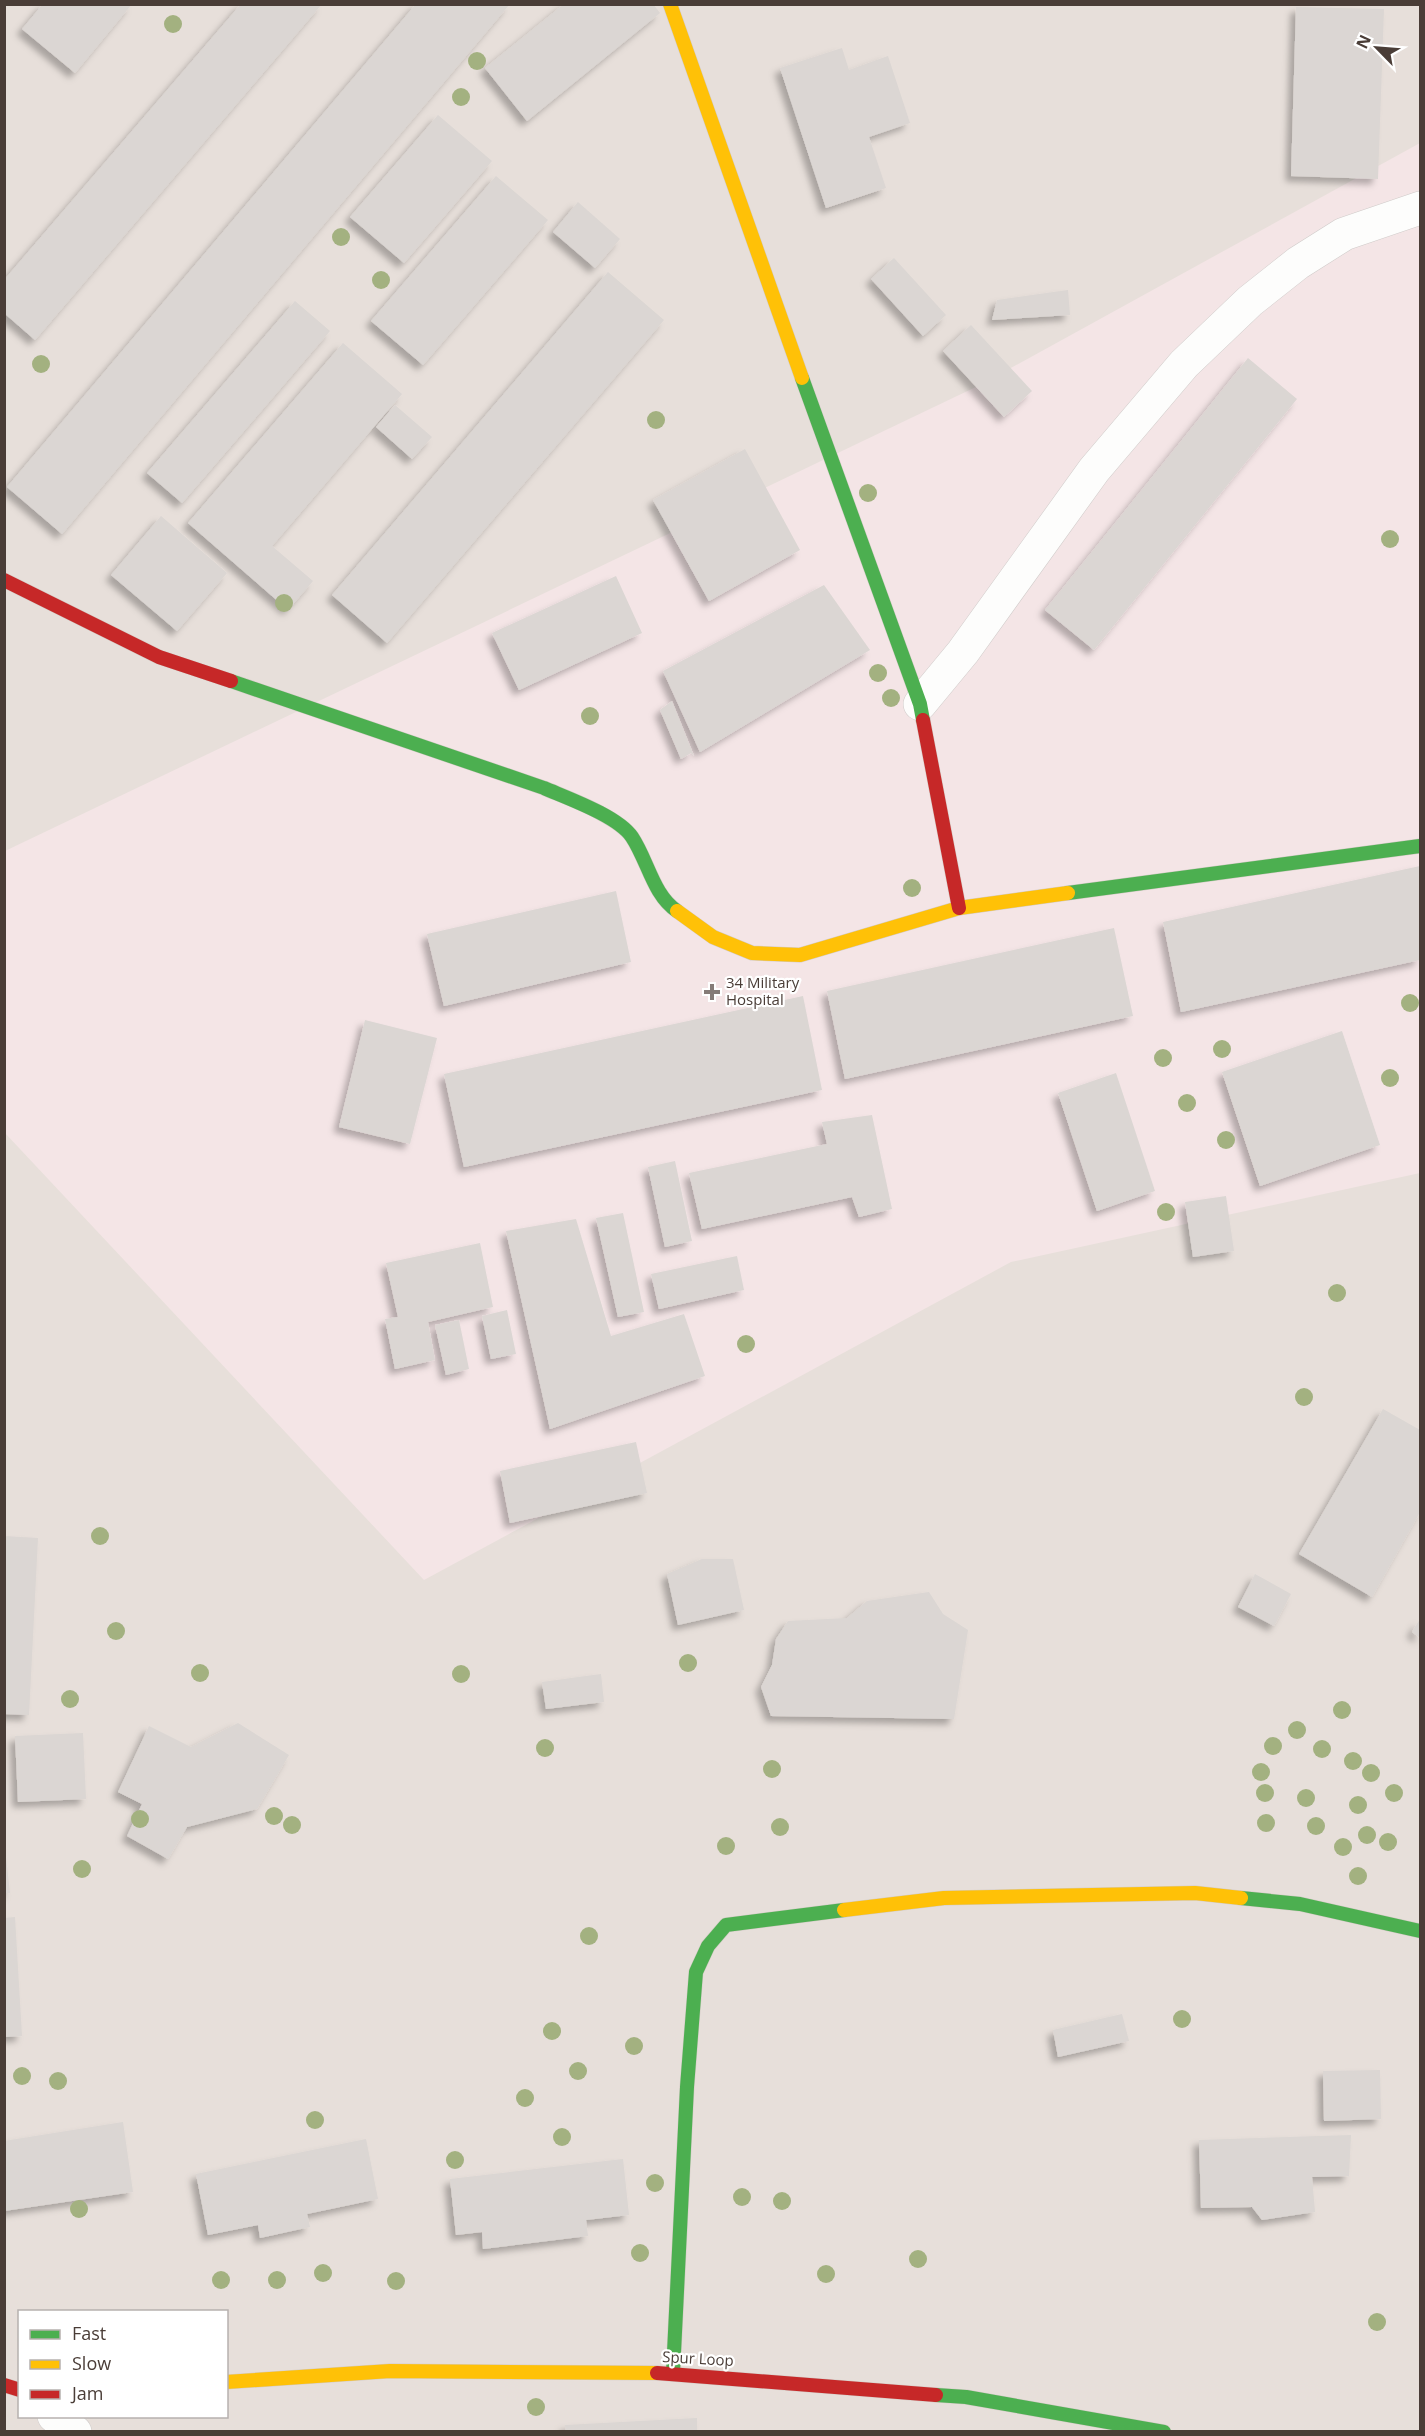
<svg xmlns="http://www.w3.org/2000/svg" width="1425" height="2436" font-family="'Open Sans',sans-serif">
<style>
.residential{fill:#e7dfda;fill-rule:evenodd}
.medical{fill:#f4e5e6}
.building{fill:#dbd6d3;filter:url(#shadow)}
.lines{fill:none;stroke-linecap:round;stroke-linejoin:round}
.street-casing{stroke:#cfcbc9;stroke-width:34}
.fast-casing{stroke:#d3cbc5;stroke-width:15}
.slow-casing{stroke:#d3cbc5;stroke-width:15}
.jam-casing{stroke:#d3cbc5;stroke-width:15}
.street{stroke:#fdfdfc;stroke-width:33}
.fast{stroke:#4caf50;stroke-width:14}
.slow{stroke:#ffc107;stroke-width:14}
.jam{stroke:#c62828;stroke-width:14}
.tree{fill:#a3b180}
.poi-dot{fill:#857b77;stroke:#fff;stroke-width:2}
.labels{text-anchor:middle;stroke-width:4.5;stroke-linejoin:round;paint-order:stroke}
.poi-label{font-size:15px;fill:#4a3d37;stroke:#fff;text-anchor:start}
.street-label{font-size:15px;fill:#4a3d37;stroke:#fff}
</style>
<defs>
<filter id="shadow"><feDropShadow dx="-5.5" dy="5.5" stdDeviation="3" flood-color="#0004"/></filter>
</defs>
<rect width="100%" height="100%" fill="#f2efed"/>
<!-- residential -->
<path class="residential" d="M5,5H1420V2431L5,2432ZM20,2312H226V2416H20Z"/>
<!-- medical -->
<path class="medical" d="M1420,143V1173L1011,1262L424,1580L5,1133V851L980,385Z"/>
<!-- building -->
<g class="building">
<path d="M43,4H132L75,73L22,29Z"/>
<path d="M241,4H322L35,340L4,313V280Z"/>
<path d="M416,4H510L62,534L7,487Z"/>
<path d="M564,4H653L660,13L527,121L485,68Z"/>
<path d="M1296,7L1384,9L1378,179L1291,176Z"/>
<path d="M842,48L849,70L888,56L910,123L869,137L886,188L826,208L780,68Z"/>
<path d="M438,115L492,161L404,263L350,217Z"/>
<path d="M496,176L548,220L423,365L371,321Z"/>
<path d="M578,202L620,239L595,268L553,232Z"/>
<path d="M894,258L946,315L923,336L871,279Z"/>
<path d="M608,272L664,320L387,643L332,595Z"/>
<path d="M1068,290L1070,315L992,320L997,300Z"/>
<path d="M295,301L330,331L182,503L147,473Z"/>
<path d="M971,325L1032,391L1004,417L943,351Z"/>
<path d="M343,343L402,394L272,546L313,581L288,610L188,523Z"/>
<path d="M1248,358L1297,399L1094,650L1045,610Z"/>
<path d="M395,405L432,437L412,459L376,427Z"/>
<path d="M745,449L800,550L709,601L653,500Z"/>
<path d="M161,516L227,573L177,631L111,575Z"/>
<path d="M616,576L642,633L519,690L492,633Z"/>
<path d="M824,585L870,650L700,752L663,671Z"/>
<path d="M672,701L694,756L691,753L681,759L660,710Z"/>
<path d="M1420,866V960L1181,1012L1163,922Z"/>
<path d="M616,891L631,962L444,1006L427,934Z"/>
<path d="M1114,928L1133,1016L845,1079L827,991Z"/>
<path d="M803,996L822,1090L464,1167L444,1074Z"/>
<path d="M365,1020L437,1038L410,1144L339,1127Z"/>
<path d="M1342,1031L1380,1145L1260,1186L1222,1072Z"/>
<path d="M1116,1073L1155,1191L1097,1211L1058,1093Z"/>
<path d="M872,1115L892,1209L859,1217L852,1197L702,1229L689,1173L827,1144L822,1122Z"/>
<path d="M675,1161L692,1241L665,1247L648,1167Z"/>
<path d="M1226,1196L1234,1251L1193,1257L1185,1202Z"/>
<path d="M623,1213L644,1312L618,1317L596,1218Z"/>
<path d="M576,1219L611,1336L684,1314L705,1376L550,1429L506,1231Z"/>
<path d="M480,1243L493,1307L428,1322L435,1360L395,1369L385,1319L398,1317L386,1263Z"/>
<path d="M737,1256L744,1290L659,1309L651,1274Z"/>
<path d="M507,1310L516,1354L491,1359L482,1316Z"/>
<path d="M459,1320L469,1369L446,1375L435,1325Z"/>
<path d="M1383,1409L1420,1430V1512L1372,1597L1299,1554Z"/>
<path d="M636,1442L647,1493L510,1523L500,1471Z"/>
<path d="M4,1536L38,1538L29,1715L4,1714Z"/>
<path d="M702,1559H733L744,1610L678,1625L667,1574Z"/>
<path d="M1255,1574L1291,1594L1274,1626L1238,1607Z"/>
<path d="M929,1592L943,1614L968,1630L954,1719L771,1716L761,1687L772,1665L776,1639L788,1621L847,1618L867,1601Z"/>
<path d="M1420,1619V1638L1412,1632Z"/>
<path d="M601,1674L604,1702L546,1709L542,1682Z"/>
<path d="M238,1723L289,1755L257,1809L187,1827L168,1859L127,1836L142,1804L118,1792L149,1726L191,1747Z"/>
<path d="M83,1733L86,1799L18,1802L15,1736Z"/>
<path d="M4,1839L10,1893H4Z"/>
<path d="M15,1917L22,2036L4,2037V1918Z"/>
<path d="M1122,2014L1129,2041L1058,2057L1053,2030Z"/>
<path d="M1380,2070L1381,2119L1324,2121L1323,2071Z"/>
<path d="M123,2122L133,2192L4,2211V2141Z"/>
<path d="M1351,2135L1349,2176L1312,2177L1315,2212L1262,2220L1252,2207L1201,2208L1199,2140Z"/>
<path d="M366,2139L378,2199L307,2214L310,2227L260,2238L258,2225L208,2235L196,2174Z"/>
<path d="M623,2159L629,2215L586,2220L588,2236L483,2249L482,2232L456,2235L450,2179Z"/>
<path d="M697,2418V2432H566L565,2425Z"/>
</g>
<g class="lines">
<defs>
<g id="street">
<path d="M920,704L963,652L1094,470L1184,364L1250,301L1298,263L1344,234L1420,208"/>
<path d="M54,2416L75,2432"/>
</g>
<g id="fast">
<path d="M802,378L920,704L923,720"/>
<path d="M231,681L544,788C567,798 618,816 632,837C648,861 653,895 677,911"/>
<path d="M1068,893L1420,846"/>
<path d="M1241,1898L1300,1904L1420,1931"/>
<path d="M673,2373L687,2087L696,1972L708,1946L726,1925L844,1910"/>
<path d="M936,2395L966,2397L1164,2432"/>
</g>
<g id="slow">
<path d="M670,4L802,378"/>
<path d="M677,911L713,937L752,953L800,955L959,908L1068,893"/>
<path d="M844,1910L944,1898L1195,1893L1241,1898"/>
<path d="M226,2382L390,2371L657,2373"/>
</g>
<g id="jam">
<path d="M4,580L159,657L231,681"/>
<path d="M923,720L959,908"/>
<path d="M657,2373L936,2395"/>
<path d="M4,2385L20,2390"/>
</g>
</defs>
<!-- street casing -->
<use href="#street" class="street-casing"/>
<!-- fast casing -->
<use href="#fast" class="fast-casing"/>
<!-- slow casing -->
<use href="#slow" class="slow-casing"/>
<!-- jam casing -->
<use href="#jam" class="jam-casing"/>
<!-- street -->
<use href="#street" class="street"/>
<!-- fast -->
<use href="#fast" class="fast"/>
<!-- slow -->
<use href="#slow" class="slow"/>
<!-- jam -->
<use href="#jam" class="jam"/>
</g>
<!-- trees -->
<g class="tree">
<circle cx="173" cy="24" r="9"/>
<circle cx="477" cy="61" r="9"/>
<circle cx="461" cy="97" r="9"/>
<circle cx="341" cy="237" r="9"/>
<circle cx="381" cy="280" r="9"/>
<circle cx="41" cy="364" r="9"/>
<circle cx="656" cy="420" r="9"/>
<circle cx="868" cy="493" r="9"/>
<circle cx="1390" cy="539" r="9"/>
<circle cx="284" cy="603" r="9"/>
<circle cx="878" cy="673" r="9"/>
<circle cx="891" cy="698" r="9"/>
<circle cx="590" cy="716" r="9"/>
<circle cx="912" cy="888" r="9"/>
<circle cx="1410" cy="1003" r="9"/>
<circle cx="1222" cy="1049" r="9"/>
<circle cx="1163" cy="1058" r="9"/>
<circle cx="1390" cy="1078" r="9"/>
<circle cx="1187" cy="1103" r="9"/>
<circle cx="1226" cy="1140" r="9"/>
<circle cx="1166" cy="1212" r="9"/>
<circle cx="1337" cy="1293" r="9"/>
<circle cx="746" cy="1344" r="9"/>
<circle cx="1304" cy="1397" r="9"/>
<circle cx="100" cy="1536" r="9"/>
<circle cx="116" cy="1631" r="9"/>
<circle cx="688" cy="1663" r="9"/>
<circle cx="200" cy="1673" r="9"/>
<circle cx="461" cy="1674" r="9"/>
<circle cx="70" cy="1699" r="9"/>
<circle cx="1342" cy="1710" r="9"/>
<circle cx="1297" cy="1730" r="9"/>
<circle cx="1273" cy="1746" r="9"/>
<circle cx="545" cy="1748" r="9"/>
<circle cx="1322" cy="1749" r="9"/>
<circle cx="1353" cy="1761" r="9"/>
<circle cx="772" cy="1769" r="9"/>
<circle cx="1261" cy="1772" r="9"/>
<circle cx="1371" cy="1773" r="9"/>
<circle cx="1265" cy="1793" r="9"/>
<circle cx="1394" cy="1793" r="9"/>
<circle cx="1306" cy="1798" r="9"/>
<circle cx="1358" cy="1805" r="9"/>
<circle cx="274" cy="1816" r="9"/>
<circle cx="140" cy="1819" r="9"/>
<circle cx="1266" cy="1823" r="9"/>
<circle cx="292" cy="1825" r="9"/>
<circle cx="1316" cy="1826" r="9"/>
<circle cx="780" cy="1827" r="9"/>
<circle cx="1367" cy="1835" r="9"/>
<circle cx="1388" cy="1842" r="9"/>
<circle cx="726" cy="1846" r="9"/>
<circle cx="1343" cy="1847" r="9"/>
<circle cx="82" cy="1869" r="9"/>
<circle cx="1358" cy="1876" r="9"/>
<circle cx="589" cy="1936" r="9"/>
<circle cx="1182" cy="2019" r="9"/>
<circle cx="552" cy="2031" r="9"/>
<circle cx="634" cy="2046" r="9"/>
<circle cx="578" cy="2071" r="9"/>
<circle cx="22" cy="2076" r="9"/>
<circle cx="58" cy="2081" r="9"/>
<circle cx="525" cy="2098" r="9"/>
<circle cx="315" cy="2120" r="9"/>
<circle cx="562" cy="2137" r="9"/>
<circle cx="455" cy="2160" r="9"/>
<circle cx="655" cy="2183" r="9"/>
<circle cx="742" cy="2197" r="9"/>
<circle cx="782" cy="2201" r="9"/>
<circle cx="79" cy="2209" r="9"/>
<circle cx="640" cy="2253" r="9"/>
<circle cx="918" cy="2259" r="9"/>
<circle cx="323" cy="2273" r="9"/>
<circle cx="826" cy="2274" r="9"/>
<circle cx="221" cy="2280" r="9"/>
<circle cx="277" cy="2280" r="9"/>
<circle cx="396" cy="2281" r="9"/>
<circle cx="1377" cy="2322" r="9"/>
<circle cx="536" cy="2407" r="9"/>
</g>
<!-- markers -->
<path class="poi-dot" d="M709 983h6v6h6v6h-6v6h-6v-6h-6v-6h6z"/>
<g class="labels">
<!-- poi labels -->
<g class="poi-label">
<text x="726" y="988">34 Military<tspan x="726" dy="17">Hospital</tspan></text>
</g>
<!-- street labels -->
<g class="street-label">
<text transform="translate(698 2359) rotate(3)" y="5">Spur Loop</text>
</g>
</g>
<!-- border -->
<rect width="1425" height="2436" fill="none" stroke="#4a3d37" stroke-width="12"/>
<!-- legend -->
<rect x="18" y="2310" width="210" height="108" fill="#ffffff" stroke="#b7b1af" stroke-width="1.5"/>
<rect x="30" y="2330" width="30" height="9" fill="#4caf50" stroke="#b7b1af" stroke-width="1.5"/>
<text x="72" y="2340" font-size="18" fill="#4a3d37">Fast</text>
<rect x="30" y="2360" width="30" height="9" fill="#ffc107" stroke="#b7b1af" stroke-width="1.5"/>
<text x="72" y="2370" font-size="18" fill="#4a3d37">Slow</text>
<rect x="30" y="2390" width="30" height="9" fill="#c62828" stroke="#b7b1af" stroke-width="1.5"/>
<text x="72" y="2400" font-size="18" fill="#4a3d37">Jam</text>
<!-- north arrow -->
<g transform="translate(1377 48) rotate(295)" stroke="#ffffff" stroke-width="4.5" paint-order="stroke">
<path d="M0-4.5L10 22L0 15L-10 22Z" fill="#4a3d37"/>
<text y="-9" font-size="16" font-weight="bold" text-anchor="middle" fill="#4a3d37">N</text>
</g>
</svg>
